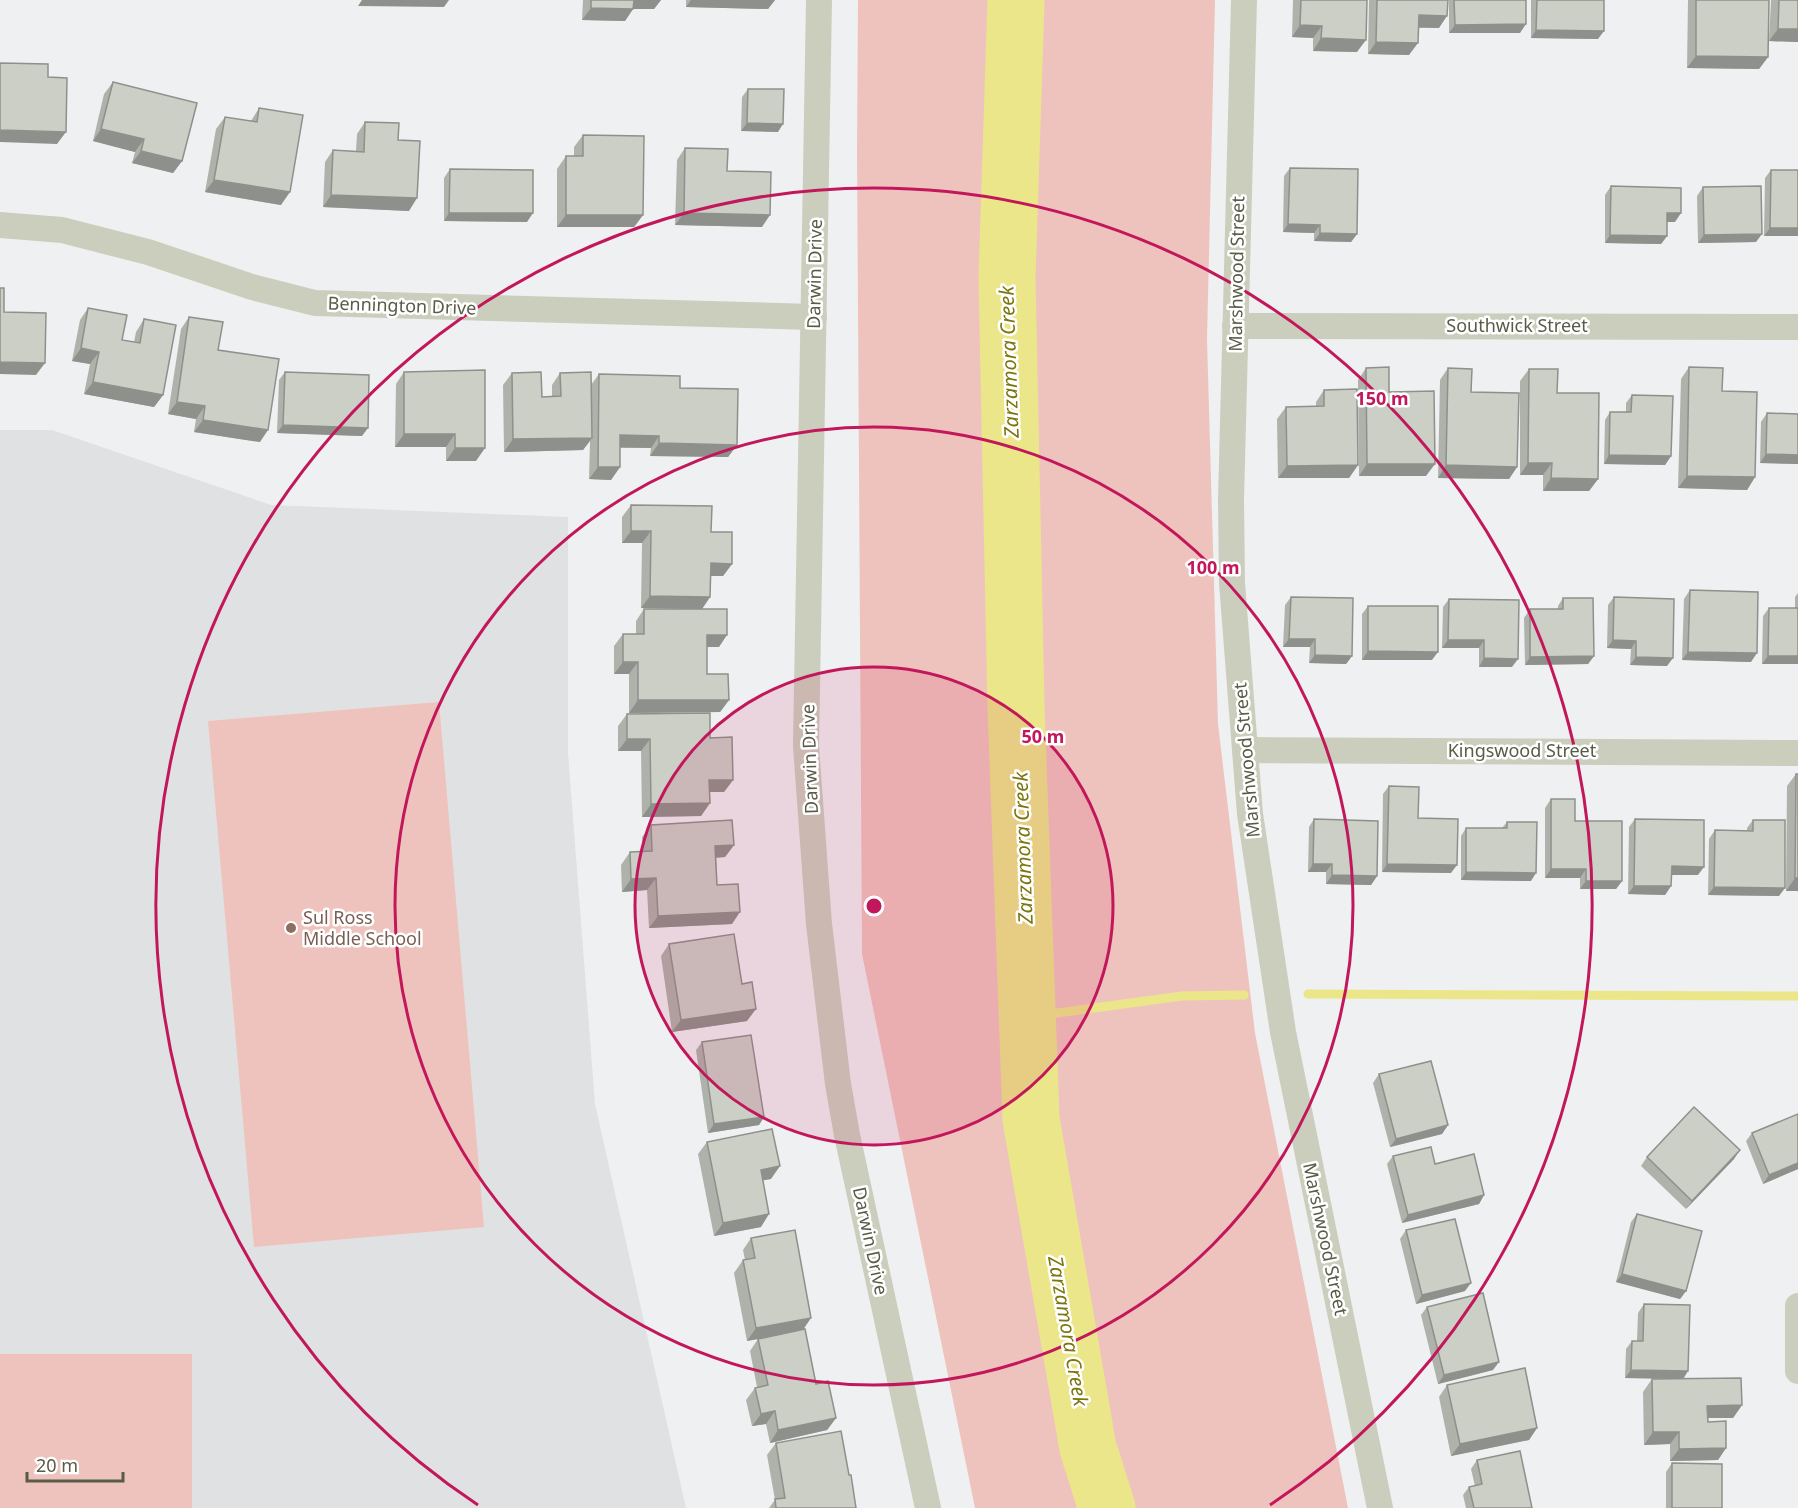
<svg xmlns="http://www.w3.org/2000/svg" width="1798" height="1508" font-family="'Noto Sans',sans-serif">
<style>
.education{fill:#e0e1e2}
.green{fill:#efc3bd}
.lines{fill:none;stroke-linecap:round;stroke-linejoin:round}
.stream{stroke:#ece68a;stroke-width:9}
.river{stroke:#ece68a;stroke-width:57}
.minor{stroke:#cbcebd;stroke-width:26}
.wall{fill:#afb2aa}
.shaded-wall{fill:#8e918b}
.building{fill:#cbcfc6;stroke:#8e918b;stroke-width:1.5}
.ring{fill:none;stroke:#c2185b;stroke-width:3}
.education-dot{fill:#8d6e63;stroke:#fff;stroke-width:2}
.labels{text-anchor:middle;stroke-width:5;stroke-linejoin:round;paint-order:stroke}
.street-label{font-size:18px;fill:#585c47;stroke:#fff}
.education-label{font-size:18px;fill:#785e54;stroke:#fff;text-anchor:start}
.water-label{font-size:20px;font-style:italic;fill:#7c760e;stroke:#fff}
.centre{fill:#c2185b;stroke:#fff;stroke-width:3}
.ring-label{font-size:18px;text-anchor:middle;font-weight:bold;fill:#c2185b;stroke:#fff;stroke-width:5;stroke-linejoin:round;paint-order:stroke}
</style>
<rect width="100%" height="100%" fill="#eff0f1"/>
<!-- education -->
<path class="education" d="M0,430H52L271,505L568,517V753L595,1104L686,1508H0Z"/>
<!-- green -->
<g class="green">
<path d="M858,0H1215L1207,339L1218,724L1255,1033L1348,1508H975L862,954L857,151Z"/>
<path d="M439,702L484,1227L254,1247L208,721Z"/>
<rect x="0" y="1354" width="192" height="154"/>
</g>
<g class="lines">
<!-- stream -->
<g class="stream">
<path d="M1308,994L1798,996"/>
<path d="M1028,1017L1182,996L1244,995"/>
</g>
<!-- river -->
<path class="river" d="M1016,0L1007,278L1016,707L1031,1119L1088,1448L1107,1508"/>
<!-- minor -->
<g class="minor">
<path d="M819,0L806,746L819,924L838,1084L847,1135L928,1508"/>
<path d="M1244,0L1231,500L1232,583L1250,814L1283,1032L1380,1508"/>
<path d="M0,225L62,230L148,252L252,287L315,303L814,317"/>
<path d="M1235,326L1798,327"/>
<path d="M1245,750L1798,753"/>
<path d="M1798,1306V1371"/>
</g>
</g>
<!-- wall -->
<g class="wall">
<path d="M583,0H661L654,9H633L625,21L582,20Z"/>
<path d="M686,0H775L768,9L686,7Z"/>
<path d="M1293,0H1367L1357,52L1313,51V38L1292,37Z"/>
<path d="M1369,0H1448L1439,28H1419L1409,55L1368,54Z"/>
<path d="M1449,0H1526L1520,33H1449Z"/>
<path d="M1531,0H1604L1598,39L1531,38Z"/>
<path d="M1688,0H1769L1768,57L1759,69L1687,68Z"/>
<path d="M1771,0H1798V42L1769,41Z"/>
<path d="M113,82L182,161L173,173L132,163L135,152L93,141L104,94Z"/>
<path d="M748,89L778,132L741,131L742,97Z"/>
<path d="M259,108L281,205L205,192L216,129L225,117L251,121Z"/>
<path d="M365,122L398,140L409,211L323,207L325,162L333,150L356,151L357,134Z"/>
<path d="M583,135L643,215L634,227H557V169L566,156H574V147Z"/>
<path d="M685,148L762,227L675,225L677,160Z"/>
<path d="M1290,168L1357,234L1351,242L1314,241V233L1283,232L1284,176Z"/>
<path d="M450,169L527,222L444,221V178Z"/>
<path d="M1771,170H1798V236H1764L1765,178Z"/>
<path d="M1611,186L1675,222H1667V236L1661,244L1605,243V195Z"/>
<path d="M1703,187L1756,242L1698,243L1697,196Z"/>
<path d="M88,308L122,340L134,342L136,332L144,319L163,395L154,407L84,394L90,364L72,361L80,320Z"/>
<path d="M189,317L218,350L260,442L194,432L196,419L168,414L181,329Z"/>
<path d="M1689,367L1722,391L1755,477L1747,490L1678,488L1681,379Z"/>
<path d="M1366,368L1389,392L1426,476H1359L1358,380Z"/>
<path d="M1448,368L1471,392L1517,467L1509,479L1438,478L1440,380Z"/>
<path d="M1529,369L1557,393L1598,479L1589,491H1543V475H1520V381Z"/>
<path d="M285,372L362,436L277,433L279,380Z"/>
<path d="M404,372L476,461H446V447H395L396,384Z"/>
<path d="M512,373L542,397L552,396V385L560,373L591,385L599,374L680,388L737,445L728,457L650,456L651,448H620V467L611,480L589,479L590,441L583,450L504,452L503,385Z"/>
<path d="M1324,390L1358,465L1349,478H1278L1277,419L1286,407L1316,406V402Z"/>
<path d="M1632,395L1671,456L1665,465L1604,464L1605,420L1610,412H1626V403Z"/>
<path d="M1798,409V464L1760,463L1761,422L1767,413L1798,414Z"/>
<path d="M631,505L711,532L732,564L723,576H711L710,597L702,609L719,647H707V674L729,700L720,712L629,713V674H614V646L623,634H636V621L644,609H683L641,608L642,543H622V517Z"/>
<path d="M1690,590L1751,662L1682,660L1684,599Z"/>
<path d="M1798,593V664H1762L1763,616L1769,608H1795V597Z"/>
<path d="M1291,597L1352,656L1346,664L1309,663L1310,647H1283L1285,605Z"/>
<path d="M1614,597L1667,666L1630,665L1631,649L1607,648L1608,605Z"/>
<path d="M1563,598L1594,656L1588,664L1525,665L1524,618L1530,609H1558V606Z"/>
<path d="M1449,599L1512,667H1479V648H1442L1443,607Z"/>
<path d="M1368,606L1432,660H1362V614Z"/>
<path d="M627,714L710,738L733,780L724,792H709L710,803L701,816L642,817L641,751H618V726Z"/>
<path d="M1796,774L1798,891H1786L1787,786Z"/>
<path d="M1389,786L1418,818L1451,873L1382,872L1383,794Z"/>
<path d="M1551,799L1575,821L1622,881L1616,889H1580V878H1545V808Z"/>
<path d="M1314,819L1377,876L1371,885L1326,884V872H1308L1309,827Z"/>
<path d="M1635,819L1698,875H1671V886L1665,895L1628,894L1629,827Z"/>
<path d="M1753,820L1779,896L1708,895L1709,839L1715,830L1747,831V828Z"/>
<path d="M1507,822L1531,881L1461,880V836L1466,828H1502Z"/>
<path d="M651,825L734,845L725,857L716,858L717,885L732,924L649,928L647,890L622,892L621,865L630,852L643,851L642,837Z"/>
<path d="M669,944L742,984L747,1021L672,1032L661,956Z"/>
<path d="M702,1042L764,1117L759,1125L708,1133L696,1050Z"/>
<path d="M1379,1074L1448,1125L1442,1134L1390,1147L1373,1083Z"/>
<path d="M1798,1114V1169L1763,1184L1746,1141L1752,1133Z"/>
<path d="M707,1142L771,1179L763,1180L761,1227L714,1236L698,1154Z"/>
<path d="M1393,1156L1484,1195L1479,1204L1402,1223L1387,1164Z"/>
<path d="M1647,1157L1734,1159L1686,1209L1641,1166Z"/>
<path d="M1637,1214L1686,1291L1680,1299L1616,1282L1631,1222Z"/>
<path d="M1406,1230L1465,1291L1416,1304L1400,1239Z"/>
<path d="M751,1238L803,1329L816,1384L836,1418L827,1430L770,1443L766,1424L752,1426L746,1400L755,1388L757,1387L750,1351L758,1339L778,1335L747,1341L734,1273L743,1260H745L743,1250Z"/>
<path d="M1644,1304L1688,1371L1683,1379L1742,1405L1733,1418H1708V1422L1726,1448L1718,1460L1670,1461V1444L1644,1445L1643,1392L1652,1379H1679L1625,1378L1626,1349L1632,1341H1637L1638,1313Z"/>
<path d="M1427,1307L1493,1370L1438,1384L1421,1315Z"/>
<path d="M1447,1385L1537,1428L1529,1440L1451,1456L1439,1397Z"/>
<path d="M776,1443L849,1475L856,1508H769L775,1500L767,1455Z"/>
<path d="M1477,1460L1532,1508H1466L1463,1495L1469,1487L1475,1486L1471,1469Z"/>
<path d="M1672,1463L1722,1508H1666V1472Z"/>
</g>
<!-- shaded-wall -->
<g class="shaded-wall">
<path d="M362,0H449L444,7L358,6Z"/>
<path d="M631,0H661L654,9H633L625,21L582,20L591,8Z"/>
<path d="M691,0H775L768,9L686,7Z"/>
<path d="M1419,15L1447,16L1439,28L1410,27Z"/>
<path d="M1526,24L1520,33H1449L1455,25Z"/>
<path d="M1300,25L1322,26L1313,38L1292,37Z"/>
<path d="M1778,29H1798V42L1769,41Z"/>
<path d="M1536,30L1604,31L1598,39L1531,38Z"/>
<path d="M1321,38L1366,40L1357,52L1313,51Z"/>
<path d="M1376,42L1418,43L1409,55L1368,54Z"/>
<path d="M1696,56L1768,57L1759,69L1687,68Z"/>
<path d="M747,123L783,124L778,132L741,131Z"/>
<path d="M101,129L144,139L135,152L93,141Z"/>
<path d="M0,130L66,132L57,144L0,142Z"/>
<path d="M141,151L182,161L173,173L132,163Z"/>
<path d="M214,180L290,192L281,205L205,192Z"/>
<path d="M331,195L417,198L409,211L323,207Z"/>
<path d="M449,213H533L527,222L444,221Z"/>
<path d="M684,213L770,215L762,227L675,225Z"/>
<path d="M1667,213H1681L1675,222H1661Z"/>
<path d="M566,215H643L634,227H557Z"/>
<path d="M1288,224L1320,225L1314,233L1283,232Z"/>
<path d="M1770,228H1798V236H1764Z"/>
<path d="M1320,233L1357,234L1351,242L1314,241Z"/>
<path d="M1762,234L1756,242L1698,243L1704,235Z"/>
<path d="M1610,235L1667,236L1661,244L1605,243Z"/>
<path d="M81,348L99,352L90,364L72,361Z"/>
<path d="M0,362L45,363L36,375L0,374Z"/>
<path d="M93,382L163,395L154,407L84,394Z"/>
<path d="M177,402L205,406L196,419L168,414Z"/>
<path d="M203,420L268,430L260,442L194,432Z"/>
<path d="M283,425L368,428L362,436L277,433Z"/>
<path d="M404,434H455L446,447H395Z"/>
<path d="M620,435L659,436L651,448L612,447Z"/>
<path d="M592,438L583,450L504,452L513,439Z"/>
<path d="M659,443L737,445L728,457L650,456Z"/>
<path d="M455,448H485L476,461H446Z"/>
<path d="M1766,454L1798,455V464L1760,463Z"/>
<path d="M1609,455L1671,456L1665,465L1604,464Z"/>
<path d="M1528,463H1552L1543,475H1520Z"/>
<path d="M1367,464H1435L1426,476H1359Z"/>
<path d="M1358,465L1349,478H1278L1287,466Z"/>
<path d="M1446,465L1517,467L1509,479L1438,478Z"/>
<path d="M598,467H620L611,480L589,479Z"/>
<path d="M1687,476L1755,477L1747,490L1678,488Z"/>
<path d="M1551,478L1598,479L1589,491H1543Z"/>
<path d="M631,531H651L642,543H622Z"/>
<path d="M711,563L732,564L723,576H702Z"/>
<path d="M650,596L710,597L702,609L641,608Z"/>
<path d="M707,635H727L719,647H698Z"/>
<path d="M1289,639H1315L1310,647H1283Z"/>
<path d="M1448,640H1484L1479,648H1442Z"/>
<path d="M1613,640L1636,641L1631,649L1607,648Z"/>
<path d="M1368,651L1438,652L1432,660H1362Z"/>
<path d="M1688,652L1757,653L1751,662L1682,660Z"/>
<path d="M1315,655L1352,656L1346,664L1309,663Z"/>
<path d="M1594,656L1588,664L1525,665L1530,657Z"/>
<path d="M1768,656H1798V664H1762Z"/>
<path d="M1636,657L1673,658L1667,666L1630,665Z"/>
<path d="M1484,658L1518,659L1512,667H1479Z"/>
<path d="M623,662H638L629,674H614Z"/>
<path d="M638,700H729L720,712L629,713Z"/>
<path d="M627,739H650L641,751H618Z"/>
<path d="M709,780H733L724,792H700Z"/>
<path d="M710,803L701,816L642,817L651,804Z"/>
<path d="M734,845L725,857L706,858L715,846Z"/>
<path d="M1313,864H1332L1326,872H1308Z"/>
<path d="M1387,864L1457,865L1451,873L1382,872Z"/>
<path d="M1672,866L1704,867L1698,875H1666Z"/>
<path d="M1551,869H1586L1580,878H1545Z"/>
<path d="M1466,872L1536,873L1531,881L1461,880Z"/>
<path d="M1332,875L1377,876L1371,885L1326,884Z"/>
<path d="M656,878L647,890L622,892L631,879Z"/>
<path d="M1795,878H1798V891H1786Z"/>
<path d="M1586,881H1622L1616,889H1580Z"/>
<path d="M1634,886H1671L1665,895L1628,894Z"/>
<path d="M1714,887L1785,888L1779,896L1708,895Z"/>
<path d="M740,912L732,924L649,928L658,916Z"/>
<path d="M756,1009L747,1021L672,1032L681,1020Z"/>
<path d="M764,1117L759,1125L708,1133L714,1124Z"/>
<path d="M1448,1125L1442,1134L1390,1147L1396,1139Z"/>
<path d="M1740,1150L1734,1159L1686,1209L1692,1201Z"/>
<path d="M1798,1163V1169L1763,1184L1769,1175Z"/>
<path d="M780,1166L771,1179L752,1182L761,1170Z"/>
<path d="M1484,1195L1479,1204L1402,1223L1408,1215Z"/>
<path d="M769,1214L761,1227L714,1236L723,1223Z"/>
<path d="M1622,1274L1686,1291L1680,1299L1616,1282Z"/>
<path d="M1471,1283L1465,1291L1416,1304L1422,1295Z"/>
<path d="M811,1318L803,1330L747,1341L756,1328Z"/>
<path d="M1499,1362L1493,1370L1438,1384L1444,1375Z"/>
<path d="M1631,1370L1688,1371L1683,1379L1625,1378Z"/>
<path d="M1742,1405L1733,1418H1699L1707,1406Z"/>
<path d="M775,1411L766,1424L752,1426L761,1414Z"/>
<path d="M836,1418L827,1430L770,1443L778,1430Z"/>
<path d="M1537,1428L1529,1440L1451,1456L1460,1444Z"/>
<path d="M1653,1432H1679L1670,1444L1644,1445Z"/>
<path d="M1726,1448L1718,1460L1670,1461L1679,1449Z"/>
</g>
<!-- building -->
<g class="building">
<path d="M591,0H634L633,9L591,8Z"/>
<path d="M1301,0H1367L1366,40L1321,38L1322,26L1300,25Z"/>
<path d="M1377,0H1448L1447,16L1419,15L1418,43L1376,42Z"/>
<path d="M1454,0H1526V24L1455,25Z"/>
<path d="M1537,0H1604V31L1536,30Z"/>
<path d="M1696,0H1769L1768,57L1696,56Z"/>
<path d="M1779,0H1798V29H1778Z"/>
<path d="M0,63L48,64V77L67,78L66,132L0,130Z"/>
<path d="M113,82L197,103L182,161L141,151L144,139L101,129Z"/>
<path d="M748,89H784L783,124L747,123Z"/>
<path d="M259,108L303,115L290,192L214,180L225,117L257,122Z"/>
<path d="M365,122L399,123L398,140L420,141L417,198L331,195L333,150L364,152Z"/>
<path d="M583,135L644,136L643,215H566V156H583Z"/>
<path d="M685,148L728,149L727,171L771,172L770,215L684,213Z"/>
<path d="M1290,168L1358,169L1357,234L1320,233V225L1288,224Z"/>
<path d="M450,169L533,170V213H449Z"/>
<path d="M1771,170H1798V228H1770Z"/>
<path d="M1611,186L1681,188V213H1667V236L1610,235Z"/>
<path d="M1761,186L1762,234L1704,235L1703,187Z"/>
<path d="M0,288H4V312L46,313L45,363L0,362Z"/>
<path d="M88,308L127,315L122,340L140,343L144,319L176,325L163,395L93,382L99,352L81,348Z"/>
<path d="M189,317L223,322L218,350L279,359L268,430L203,420L205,406L177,402Z"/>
<path d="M1389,367V392L1434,391L1435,464H1367L1366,368Z"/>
<path d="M1689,367L1723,368L1722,391L1757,392L1755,477L1687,476Z"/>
<path d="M1448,368L1472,369L1471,392L1519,393L1517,467L1446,465Z"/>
<path d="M1529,369H1558L1557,393H1599L1598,479L1551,478L1552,463H1528Z"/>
<path d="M485,370V448H455V434H404V372Z"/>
<path d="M285,372L369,375L368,428L283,425Z"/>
<path d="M541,372L542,397L561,396L560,373L591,372L592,438L513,439L512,373Z"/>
<path d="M599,374L680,376V388L738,389L737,445L659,443V436L620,435V467H598Z"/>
<path d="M1357,389L1358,465L1287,466L1286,407L1324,406V390Z"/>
<path d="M1632,395L1673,396L1671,456L1609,455L1610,412H1631Z"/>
<path d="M1767,413L1798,414V455L1766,454Z"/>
<path d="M631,505L712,506L711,532H732V564L711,563L710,597L650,596L651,531H631Z"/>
<path d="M1690,590L1758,592L1757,653L1688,652Z"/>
<path d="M1291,597L1353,598L1352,656L1315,655V639H1289Z"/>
<path d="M1614,597L1674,599L1673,658L1636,657V641L1613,640Z"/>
<path d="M1563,598H1593L1594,656L1530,657V609H1563Z"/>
<path d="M1449,599L1519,600L1518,659L1484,658V640H1448Z"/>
<path d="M1368,606H1438V652L1368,651Z"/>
<path d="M1769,608H1798V656H1768Z"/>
<path d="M644,609H727V635H707V674H728L729,700H638V662H623V634H644Z"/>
<path d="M710,713V738L732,737L733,780H709L710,803L651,804L650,739H627V714Z"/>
<path d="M1796,774H1798V878H1795Z"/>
<path d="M1389,786L1419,787L1418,818L1458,819L1457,865L1387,864Z"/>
<path d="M1551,799H1575V821H1622V881H1586V869H1551Z"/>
<path d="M1314,819L1378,821L1377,876L1332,875V864H1313Z"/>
<path d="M1635,819L1704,820V867L1672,866L1671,886H1634Z"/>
<path d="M732,820L734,845L715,846L717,885L738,884L740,912L658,916L656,878L631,879L630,852L652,851L651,825Z"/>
<path d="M1753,820H1785V888L1714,887L1715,830L1753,831Z"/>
<path d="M1507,822H1537L1536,873L1466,872V828H1507Z"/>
<path d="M734,934L742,984L752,982L756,1009L681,1020L669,944Z"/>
<path d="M751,1035L764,1117L714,1124L702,1042Z"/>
<path d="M1431,1061L1448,1125L1396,1139L1379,1074Z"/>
<path d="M1694,1107L1740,1150L1692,1201L1647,1157Z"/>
<path d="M1798,1114V1163L1769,1175L1752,1133Z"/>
<path d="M772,1129L780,1166L761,1170L769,1214L723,1223L707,1142Z"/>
<path d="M1431,1147L1435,1164L1474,1154L1484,1195L1408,1215L1393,1156Z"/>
<path d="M1637,1214L1702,1231L1686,1291L1622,1274Z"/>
<path d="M1455,1219L1471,1283L1422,1295L1406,1230Z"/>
<path d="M795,1230L811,1318L756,1328L743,1260L755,1258L751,1238Z"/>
<path d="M1483,1293L1499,1362L1444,1375L1427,1307Z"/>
<path d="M1644,1304L1690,1305L1688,1371L1631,1370L1632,1341H1643Z"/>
<path d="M805,1329L816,1384L828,1381L836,1418L778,1430L775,1411L761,1414L755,1388L768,1385L758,1339Z"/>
<path d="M1525,1368L1537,1428L1460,1444L1447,1385Z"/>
<path d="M1741,1378L1742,1405L1707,1406L1708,1422L1726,1421V1448L1679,1449V1432H1653L1652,1379Z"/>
<path d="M841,1431L849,1475H851L856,1508H776L775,1499L785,1498L776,1443Z"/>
<path d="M1520,1451L1532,1508H1474L1469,1487L1482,1484L1477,1460Z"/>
<path d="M1672,1463L1722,1464V1508H1672Z"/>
</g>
<!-- distance rings -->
<circle cx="874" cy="906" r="239" fill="#c2185b" fill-opacity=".12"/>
<g class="ring">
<circle cx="874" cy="906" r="239"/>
<circle cx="874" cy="906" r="479"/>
<path d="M478 1505A718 718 0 1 1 1270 1505"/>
</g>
<!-- markers -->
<circle class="education-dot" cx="291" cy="928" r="6"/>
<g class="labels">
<!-- street labels -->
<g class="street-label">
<text transform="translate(815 274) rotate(-89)" y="6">Darwin Drive</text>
<text transform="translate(1237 274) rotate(-89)" y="6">Marshwood Street</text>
<text transform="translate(402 306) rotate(2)" y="6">Bennington Drive</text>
<text x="1517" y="332">Southwick Street</text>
<text x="1522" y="757">Kingswood Street</text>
<text transform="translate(810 759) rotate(-92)" y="6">Darwin Drive</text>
<text transform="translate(1247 760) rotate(-95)" y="6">Marshwood Street</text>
<text transform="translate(1325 1239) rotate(78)" y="6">Marshwood Street</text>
<text transform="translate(870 1241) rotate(78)" y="6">Darwin Drive</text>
</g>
<!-- education labels -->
<g class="education-label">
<text x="303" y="924">Sul Ross<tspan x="303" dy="21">Middle School</tspan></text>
</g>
<!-- water labels -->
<g class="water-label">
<text transform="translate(1009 362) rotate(-92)" y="7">Zarzamora Creek</text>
<text transform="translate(1023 848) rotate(-92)" y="7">Zarzamora Creek</text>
<text transform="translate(1068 1331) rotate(80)" y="7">Zarzamora Creek</text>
</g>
</g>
<circle cx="874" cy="906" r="9" class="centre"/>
<g class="ring-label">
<text x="1382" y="405">150 m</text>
<text x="1213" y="574">100 m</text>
<text x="1043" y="743">50 m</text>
</g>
<!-- scale -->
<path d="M27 1472v9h96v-9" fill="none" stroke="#585c47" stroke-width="3"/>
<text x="36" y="1472" font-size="18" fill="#585c47" stroke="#ffffff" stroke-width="4.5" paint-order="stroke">20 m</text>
</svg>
